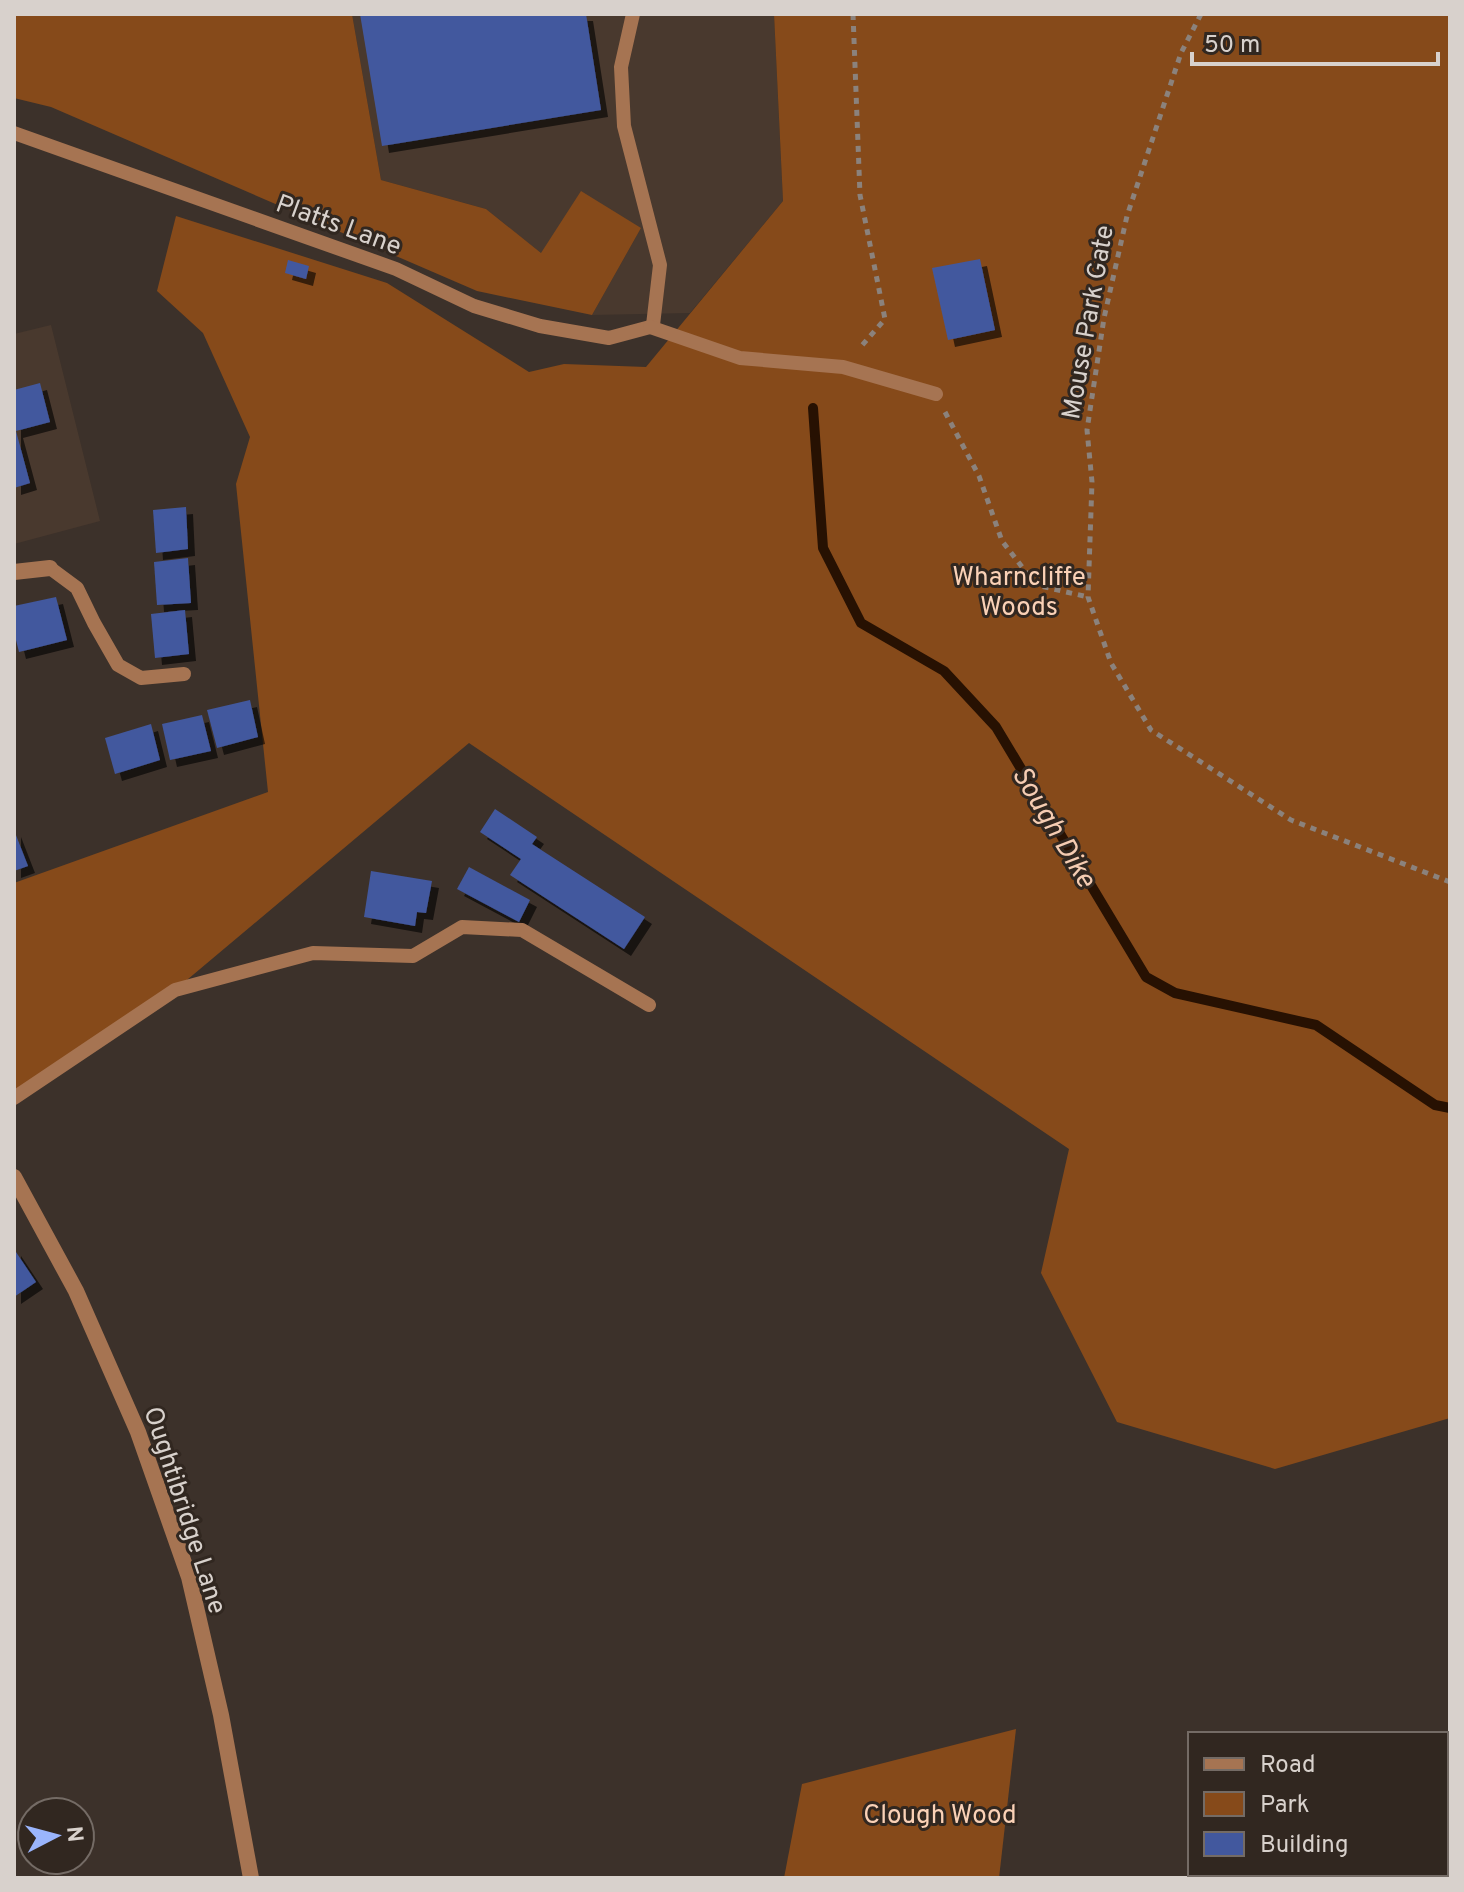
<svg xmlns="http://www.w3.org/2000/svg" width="1464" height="1892" font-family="Overpass,sans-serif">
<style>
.built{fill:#49392e}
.green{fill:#864a1a}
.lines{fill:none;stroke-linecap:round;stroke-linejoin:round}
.stream{stroke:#271102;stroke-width:10}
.building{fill:#42589e;filter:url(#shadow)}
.path{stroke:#8b827c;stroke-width:5;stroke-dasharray:6 6;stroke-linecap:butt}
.service{stroke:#a67452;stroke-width:14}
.minor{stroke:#a67452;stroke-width:16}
.tertiary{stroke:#a67452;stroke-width:16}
.labels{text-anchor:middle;stroke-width:6;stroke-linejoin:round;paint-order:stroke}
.street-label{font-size:26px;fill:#d8d1cc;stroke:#312720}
.park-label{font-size:26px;fill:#fad1b6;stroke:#312720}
.water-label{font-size:28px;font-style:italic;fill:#f5ccb2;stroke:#312720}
</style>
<defs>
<filter id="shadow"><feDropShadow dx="7" dy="7" stdDeviation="0" flood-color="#0009"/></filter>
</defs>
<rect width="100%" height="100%" fill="#3c312a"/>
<!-- built -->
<g class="built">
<path d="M352,14H774L783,201L690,313L592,315L641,228L542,254L486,209L381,180Z"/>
<path d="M51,325L100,521L14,544V334Z"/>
</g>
<!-- green -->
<g class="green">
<path d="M14,14H352L381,180L486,209L541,253L581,191L641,228L592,315L477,291L51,107L14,98Z"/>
<path d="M774,14H1450V1418L1275,1469L1117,1422L1041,1273L1069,1149L469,743L175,990L14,1096V883L268,792L236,484L250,437L203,333L157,291L176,216L387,283L529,372L564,364L646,367L783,201Z"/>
<path d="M1016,1729L999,1878H784L802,1784Z"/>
</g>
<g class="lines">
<!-- stream -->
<path class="stream" d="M813,408L823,548L861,623L944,671L996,727L1146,977L1175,993L1316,1025L1435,1105L1450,1108"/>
</g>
<!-- building -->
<g class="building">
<path d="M360,14H586L601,110L382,146Z"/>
<path d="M980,259L995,330L948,340L932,268Z"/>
<path d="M288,260L309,266L306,279L285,273Z"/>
<path d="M40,383L50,422L16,431L30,483L14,488V390Z"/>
<path d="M186,507L188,549L156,553L153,510Z"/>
<path d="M188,558L191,603L157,605L154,562Z"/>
<path d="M56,597L67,640L19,652L14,632V606Z"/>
<path d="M185,610L189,654L155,658L151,614Z"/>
<path d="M250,700L258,737L217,748L207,710Z"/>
<path d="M202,715L211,751L170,760L162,724Z"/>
<path d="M151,724L160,760L115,774L105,738Z"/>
<path d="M495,809L537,837L532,844L645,917L624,949L510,875L521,859L480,832Z"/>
<path d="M14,830L28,866L14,871Z"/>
<path d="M469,867L530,900L519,922L457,889Z"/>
<path d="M371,871L432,881L426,913L417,912L415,926L364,917Z"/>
<path d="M14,1249L36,1282L14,1297Z"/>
</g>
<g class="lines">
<!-- path -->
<g class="path">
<path d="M853,14L860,195L885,319L859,349"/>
<path d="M1201,14L1181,53L1127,216L1104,318L1087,430L1092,482L1088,597L1111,663L1151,730L1291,820L1450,882"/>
<path d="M945,412L979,476L1002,541L1036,585L1088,597"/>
</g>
<!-- service -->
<g class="service">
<path d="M633,14L621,67L624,126L660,265L653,325L650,327"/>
<path d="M14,133L396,269L474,306L540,326L609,338L650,327"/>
<path d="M650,327L740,358L843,367L936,394"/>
<path d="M50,568L77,588L94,623L118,665L141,678L184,674"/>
<path d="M14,1098L175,990L313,953L413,956L462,927L522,930L649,1005"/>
</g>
<!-- minor -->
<path class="minor" d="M14,572L50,568"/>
<!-- tertiary -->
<path class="tertiary" d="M14,1177L76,1291L138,1432L189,1577L221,1715L251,1878"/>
</g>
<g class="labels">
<!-- street labels -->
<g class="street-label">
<text transform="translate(339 224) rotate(20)" y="9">Platts Lane</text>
<text transform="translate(1087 322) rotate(-80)" y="9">Mouse Park Gate</text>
<text transform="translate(186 1510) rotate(72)" y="9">Oughtibridge Lane</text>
</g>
<!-- park labels -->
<g class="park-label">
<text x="1019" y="585">Wharncliffe<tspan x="1019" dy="30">Woods</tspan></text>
<text x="940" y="1823">Clough Wood</text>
</g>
<!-- water labels -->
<g class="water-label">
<text transform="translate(1055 826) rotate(59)" y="10">Sough Dike</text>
</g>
</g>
<!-- border -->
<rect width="1464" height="1892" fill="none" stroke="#d8d1cc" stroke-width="32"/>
<!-- legend -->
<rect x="1188" y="1732" width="260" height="144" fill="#312720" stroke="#746b65" stroke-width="2"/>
<rect x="1204" y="1758" width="40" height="12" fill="#a67452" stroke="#746b65" stroke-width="2"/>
<text x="1260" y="1772" font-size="24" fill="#d8d1cc">Road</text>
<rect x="1204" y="1792" width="40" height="24" fill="#864a1a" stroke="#746b65" stroke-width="2"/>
<text x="1260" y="1812" font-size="24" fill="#d8d1cc">Park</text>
<rect x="1204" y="1832" width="40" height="24" fill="#42589e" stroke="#746b65" stroke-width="2"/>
<text x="1260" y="1852" font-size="24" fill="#d8d1cc">Building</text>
<!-- north arrow -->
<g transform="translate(56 1836) rotate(84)"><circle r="38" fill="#312720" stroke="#746b65" stroke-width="2"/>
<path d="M0-6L14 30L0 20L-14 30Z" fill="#9ab5fd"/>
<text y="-12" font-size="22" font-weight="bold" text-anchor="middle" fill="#d8d1cc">N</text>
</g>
<!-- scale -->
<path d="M1192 52v12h246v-12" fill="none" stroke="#d8d1cc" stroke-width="4"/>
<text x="1204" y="52" font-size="24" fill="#d8d1cc" stroke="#312720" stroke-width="6" paint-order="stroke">50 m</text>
</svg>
